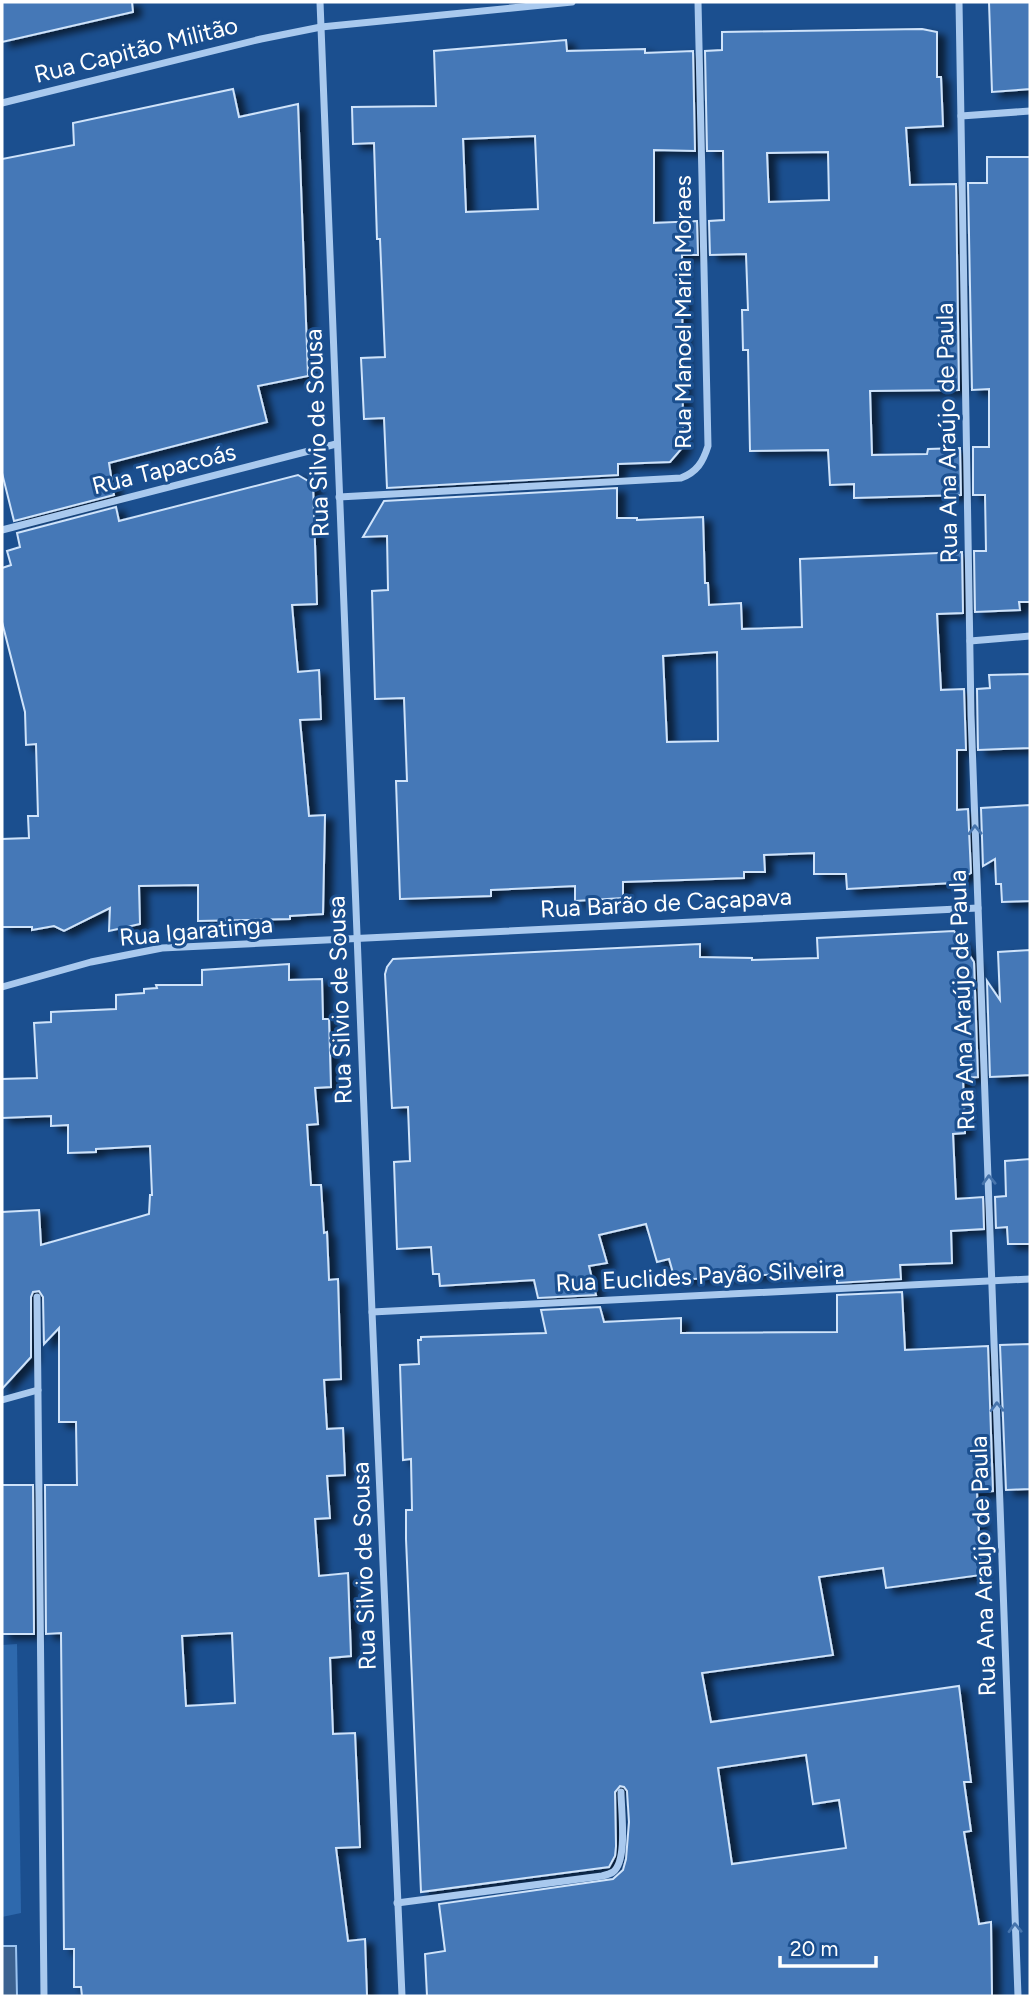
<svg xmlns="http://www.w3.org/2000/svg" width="1032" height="1998" font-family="Figtree,sans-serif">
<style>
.green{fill:#2e69ad}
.water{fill:#3c6290;stroke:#9cc4f0;stroke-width:2}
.building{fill:#4478b7;stroke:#cfe3fa;stroke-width:2;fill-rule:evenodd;filter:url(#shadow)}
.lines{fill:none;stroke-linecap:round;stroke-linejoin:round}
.minor{stroke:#a9c9ee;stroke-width:7}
.oneway{stroke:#4674ac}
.labels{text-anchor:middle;stroke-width:6;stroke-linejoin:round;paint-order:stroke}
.street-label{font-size:24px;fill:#fff;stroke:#1b4f8f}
</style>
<defs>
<filter id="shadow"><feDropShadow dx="8" dy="4.5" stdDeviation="3.5" flood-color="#0009"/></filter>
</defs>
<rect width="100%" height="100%" fill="#1b4f8f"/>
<!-- green -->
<path class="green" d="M17,1644L21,1913L2,1917V1645Z"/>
<!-- water -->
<path class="water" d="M2,1946H16L17,1996H2Z"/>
<!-- building -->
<g class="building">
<path d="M2,2H132L133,12L2,42Z"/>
<path d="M989,2H1030V89L992,92Z"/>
<path d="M922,29L937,32V77H941L943,126L906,128L910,185L956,184L959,390L870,391L872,455L927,454L928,449L960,448L961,495L854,498V484L830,485L828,450L750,451L748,350H743L742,310H748L746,254L710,255L709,221L724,220L723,151H707L705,51L722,50V32ZM828,152L829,200L769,202L767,153Z"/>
<path d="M566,40L567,51L645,49V53L693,51L695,151L654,150V223L697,221L698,255H682L683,447L670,462L618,464V475L387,488L384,418L364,419L361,358L385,357L380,239H377L374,143L353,144L352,107L436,106L434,51ZM535,136L538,209L466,212L463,139Z"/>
<path d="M233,89L239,117L298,104L308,376L258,386L267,422L109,463L114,495L14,521L2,473V159L74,145L73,123Z"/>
<path d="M987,157H1030V602H1019L1020,610L975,612L974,551H986L985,495H973V447H989V389L972,390L968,183H987Z"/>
<path d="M298,475L313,484L317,604L292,605L298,672L319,670L321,719L300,720L309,816L325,815L323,914L290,916V919L198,921V885L139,886L140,924L109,931L110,908L64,931L54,926L32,930V927H2V839L29,838L28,816H38L36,744L26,745L25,712L2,622V568L11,565L7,551L20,547L17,533L116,507L119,521Z"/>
<path d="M617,488V518H637V520L703,517L705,583H708L709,605L741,603L742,629L802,627L800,559L962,552L963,613L937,614L941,690L964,689L966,750H957V810L968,809L971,873L953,883L847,889L846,874H814V853L764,855L765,872H744V878L623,882V898L575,901V886L491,890V896L400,899L396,781H407L404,698L375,699L372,591L388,590L387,536L363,537L384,501ZM717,652L718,741L667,742L663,656Z"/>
<path d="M1030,674V748L978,750L977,689L990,688L989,675Z"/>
<path d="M1030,805V901L1002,902L1001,884H996L995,859L983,866L981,808Z"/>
<path d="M954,931L974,962L978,1077L963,1078L965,1133L953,1134L956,1199L983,1197L984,1229L951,1231L952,1263L900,1265L901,1279L837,1283V1271L675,1280L669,1259L657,1262L646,1224L599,1235L607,1263L589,1266L596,1295L538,1298L534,1280L440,1286L439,1274H433L431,1247L397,1249L394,1162L410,1161L408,1107L392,1108L385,974L387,967L393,959L700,944V957L752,958V960L818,958L817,938Z"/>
<path d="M1030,950V1075L990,1077L987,981L1000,1000L998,952Z"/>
<path d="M289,964V980L322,979L323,1019H329L331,1087L315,1088L318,1124L307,1125L311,1185H321L324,1233L327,1232L329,1280L338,1279L341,1379L324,1380L327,1429L343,1428L345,1475L327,1476L330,1518L315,1519L319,1576L348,1573L351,1656L330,1658L333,1734L355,1733L360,1847L336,1848L348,1941L365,1939L367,1996H82L81,1987H74V1949H64L61,1633L46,1634L45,1485H77L76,1422H59V1328L44,1344L43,1297L39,1291L33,1292L31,1297V1357L2,1389V1212L39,1210L41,1245L149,1214L150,1195H152L150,1146L96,1149V1152L68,1153V1125L51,1126V1116L2,1118V1079L37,1078L34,1023L51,1022V1012L116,1009V995L144,993V989L157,988L156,985H202V970ZM232,1633L235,1703L186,1706L182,1636Z"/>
<path d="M1030,1159V1244H1008L1007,1227L996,1228L995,1197L1006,1196L1005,1161Z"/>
<path d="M902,1292L905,1350L988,1346L993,1491L977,1492L981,1575L886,1588L883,1568L819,1577L833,1655L702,1673L711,1722L959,1686L971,1782H964L971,1831L964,1832L979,1924L991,1922L992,1996H427L425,1954L445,1951L439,1904L613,1879L623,1870L626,1859L629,1822L627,1791L624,1787L620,1786L615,1792L616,1846L615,1856L609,1867L421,1892L406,1539V1510H412L411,1459L403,1460L400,1365L419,1364L418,1340H421V1337L546,1333L541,1310L600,1307L604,1322L681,1318V1333L837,1332V1295ZM806,1755L813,1804L839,1800L846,1848L732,1864L718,1768Z"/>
<path d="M1030,1344V1489L1006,1490L1000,1345Z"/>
<path d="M2,1485H33L34,1634H2Z"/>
</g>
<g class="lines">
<!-- minor -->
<g class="minor">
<path d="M320,2L372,1312L402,1996"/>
<path d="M959,2L971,715L1018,1996"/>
<path d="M2,103L261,39L321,27L572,2"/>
<path d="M961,116L1030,111"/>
<path d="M339,497L681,478C697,472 703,462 708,446L698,2"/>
<path d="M2,530L336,444"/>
<path d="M970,641L1030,636"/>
<path d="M2,987L91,962L162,948L978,908"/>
<path d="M37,1297L44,1996"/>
<path d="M372,1312L1030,1279"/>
<path d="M2,1400L38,1390"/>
<path d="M397,1903L602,1876C606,1875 610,1874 613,1872C628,1861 621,1810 621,1792"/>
</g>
</g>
<!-- one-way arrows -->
<defs><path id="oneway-chevron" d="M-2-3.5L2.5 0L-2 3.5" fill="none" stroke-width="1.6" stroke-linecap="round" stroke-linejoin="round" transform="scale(1.75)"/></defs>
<g class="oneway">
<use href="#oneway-chevron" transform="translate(975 830) rotate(-92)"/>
<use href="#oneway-chevron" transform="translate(989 1180) rotate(-92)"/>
<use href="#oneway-chevron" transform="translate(997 1407) rotate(-92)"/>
<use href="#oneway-chevron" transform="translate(1015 1928) rotate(-92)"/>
</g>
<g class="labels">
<!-- street labels -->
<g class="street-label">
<text transform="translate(136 50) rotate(-14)" y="8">Rua Capitão Militão</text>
<text transform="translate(683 312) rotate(-90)" y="8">Rua Manoel Maria Moraes</text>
<text transform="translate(317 433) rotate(-92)" y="8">Rua Silvio de Sousa</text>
<text transform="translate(947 433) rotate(-91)" y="8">Rua Ana Araújo de Paula</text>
<text transform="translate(164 469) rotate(-14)" y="8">Rua Tapacoás</text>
<text transform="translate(666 903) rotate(-3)" y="8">Rua Barão de Caçapava</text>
<text transform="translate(196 931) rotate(-5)" y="8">Rua Igaratinga</text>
<text transform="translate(340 1000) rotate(-92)" y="8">Rua Silvio de Sousa</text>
<text transform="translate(962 1000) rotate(-92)" y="8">Rua Ana Araújo de Paula</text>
<text transform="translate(700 1276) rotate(-3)" y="8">Rua Euclides Payão Silveira</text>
<text transform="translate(364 1566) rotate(-92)" y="8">Rua Silvio de Sousa</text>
<text transform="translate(983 1566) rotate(-92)" y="8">Rua Ana Araújo de Paula</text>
</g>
</g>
<!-- border -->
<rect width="1032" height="1998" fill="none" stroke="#ffffff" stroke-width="7"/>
<!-- scale -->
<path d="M780 1956v10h96v-10" fill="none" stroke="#ffffff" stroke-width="3.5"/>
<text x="790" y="1956" font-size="21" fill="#ffffff" stroke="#1b4f8f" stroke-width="5" paint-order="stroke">20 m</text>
</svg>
